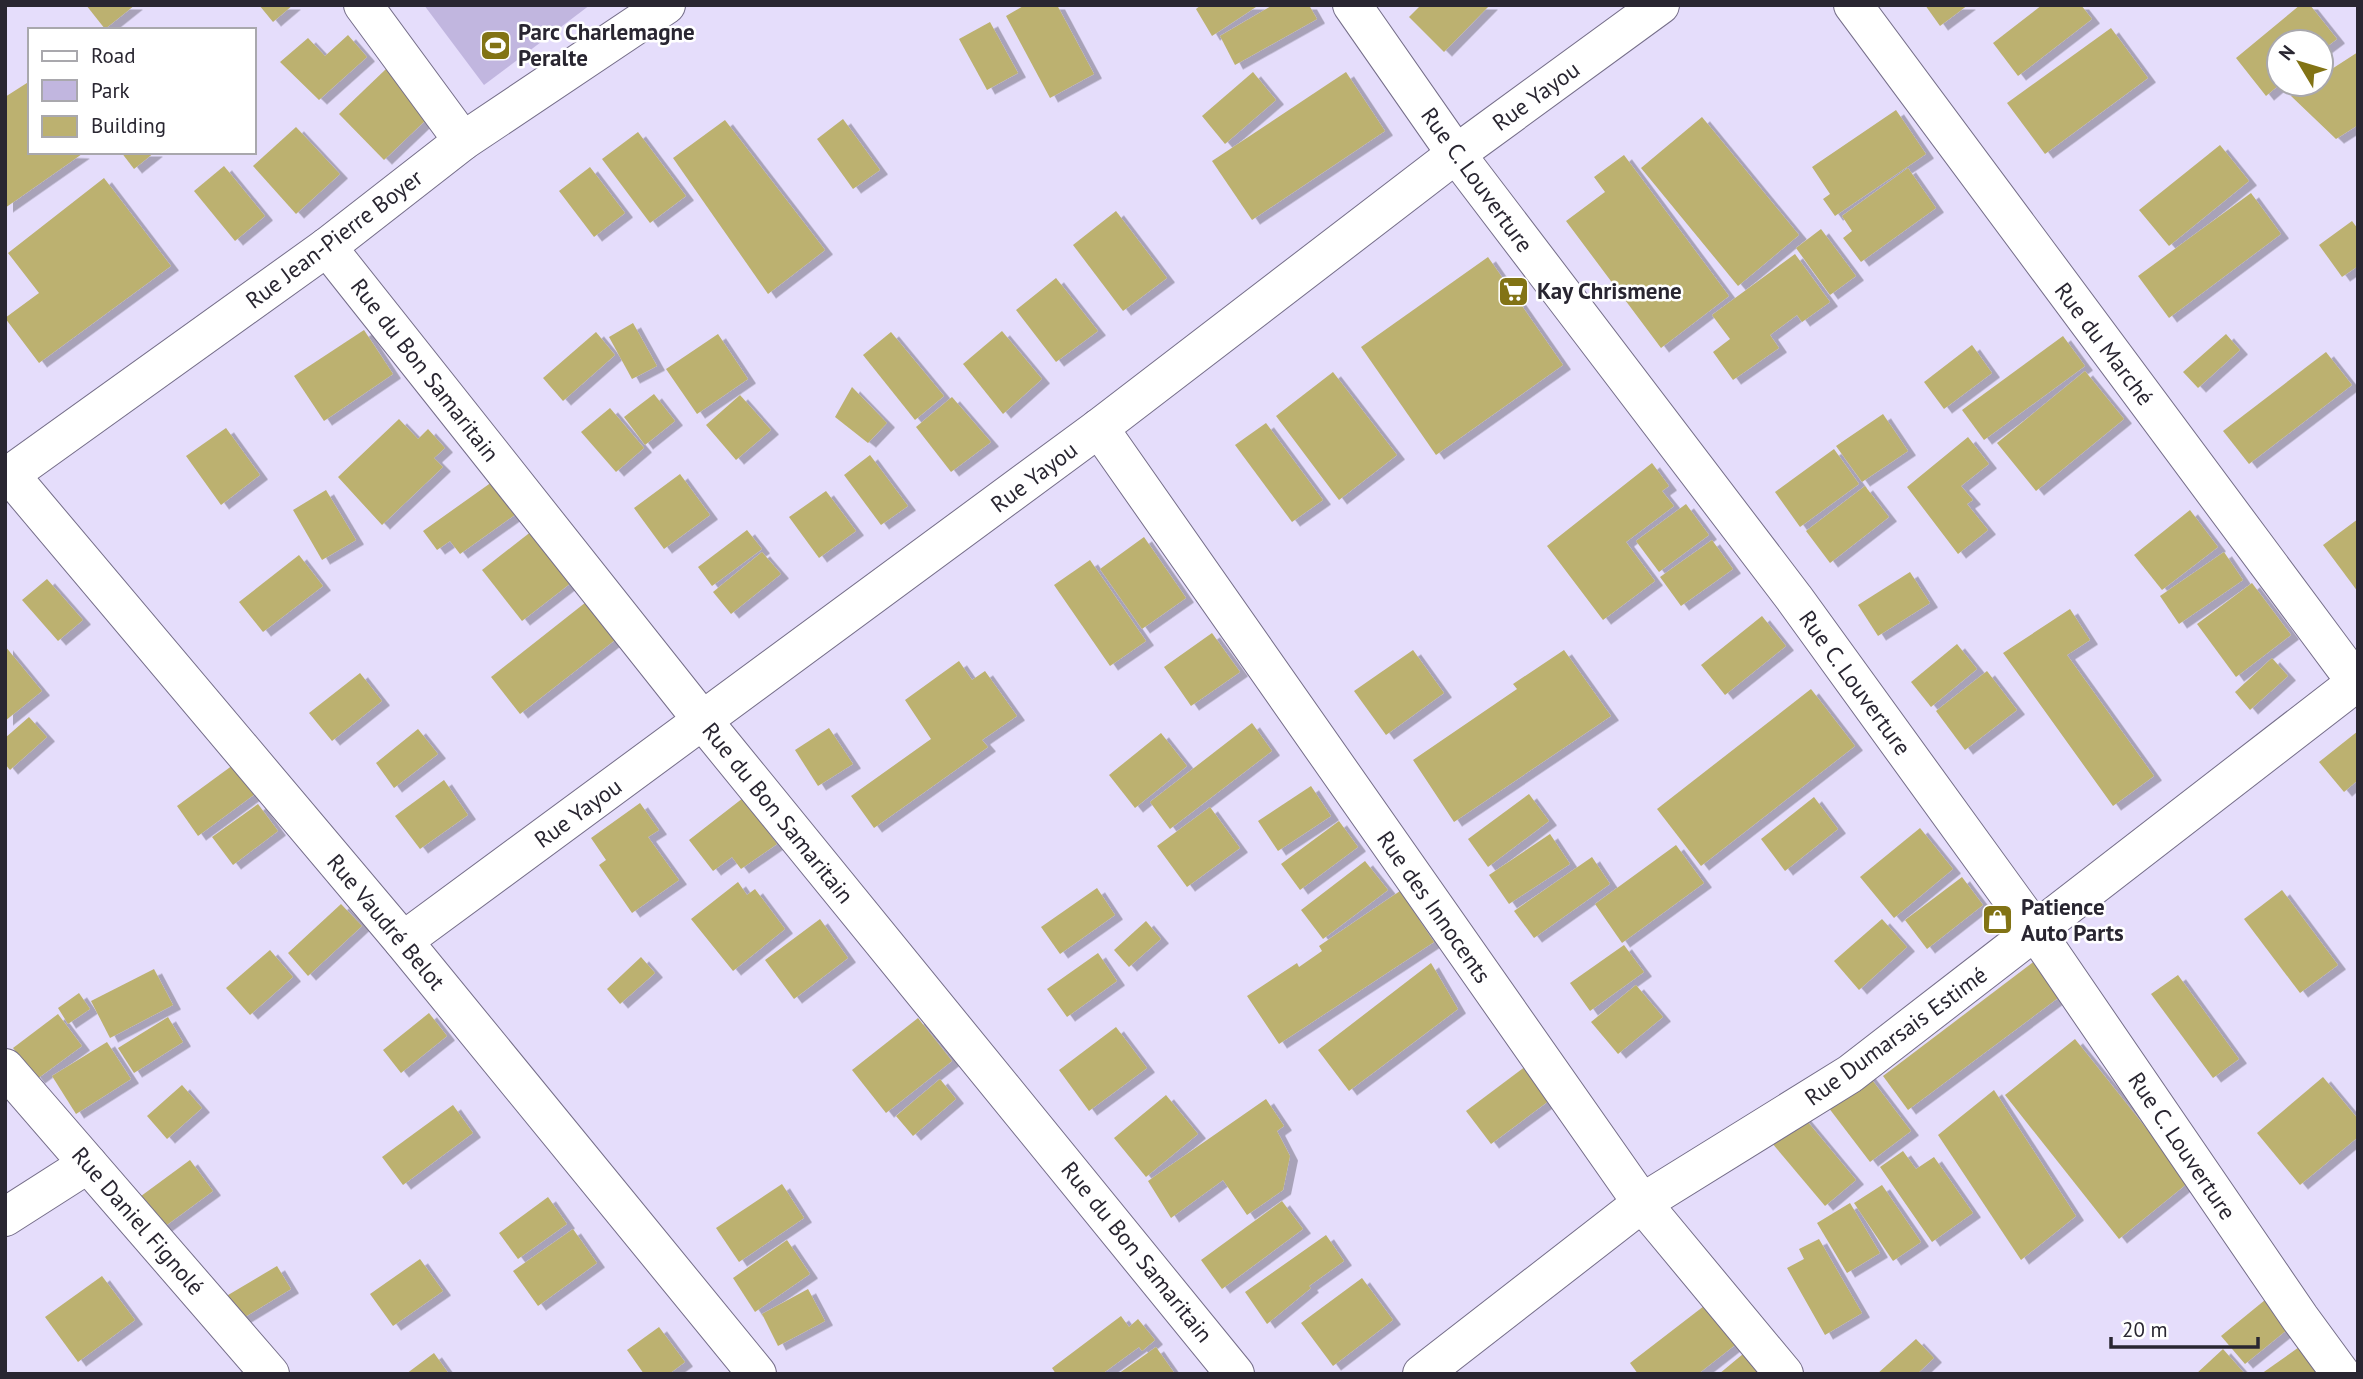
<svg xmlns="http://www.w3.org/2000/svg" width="2363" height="1379" font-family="'PT Sans',sans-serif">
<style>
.green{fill:#c1b6df}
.building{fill:#bcb170;filter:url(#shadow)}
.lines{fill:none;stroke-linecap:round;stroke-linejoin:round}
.minor-casing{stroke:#756e89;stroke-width:40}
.minor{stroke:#fff;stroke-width:38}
.labels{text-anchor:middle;stroke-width:5;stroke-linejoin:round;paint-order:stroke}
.poi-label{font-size:23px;font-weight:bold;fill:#292631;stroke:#fff;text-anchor:start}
.street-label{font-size:23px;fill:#292631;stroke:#fff}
</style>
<defs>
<filter id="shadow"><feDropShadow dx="8" dy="4.5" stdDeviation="0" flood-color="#0004"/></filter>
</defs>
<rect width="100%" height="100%" fill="#e5ddfb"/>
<!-- green -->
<path class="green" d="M424,5H590L484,85Z"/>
<!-- building -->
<g class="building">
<path d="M86,5H135L105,29Z"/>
<path d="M259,5H293L273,22Z"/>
<path d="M1025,5H1057L1094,74L1050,98L1006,16Z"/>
<path d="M1201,5H1259L1212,36L1196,9Z"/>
<path d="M1273,5H1309L1317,19L1235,65L1220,36Z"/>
<path d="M1421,5H1490L1444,52L1409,17Z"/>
<path d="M1925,5H1968L1940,26Z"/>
<path d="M2042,5H2081L2092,19L2018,76L1993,43Z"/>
<path d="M2300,5H2310L2337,39L2321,51V42H2279V85L2266,96L2236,58Z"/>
<path d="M990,22L1018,73L987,90L959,39Z"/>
<path d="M2111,28L2148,78L2045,154L2007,103Z"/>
<path d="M348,35L367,57L319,100L280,62L308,38L325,56Z"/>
<path d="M2358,52V125L2336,139L2291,96L2309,84H2321V76Z"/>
<path d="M386,69L430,116L384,160L339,114Z"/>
<path d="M1253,72L1276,100L1225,144L1202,116Z"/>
<path d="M1346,72L1385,131L1252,220L1212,161Z"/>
<path d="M30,81V152L82,154L5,208V97Z"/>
<path d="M1896,110L1926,154L1835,216L1823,199L1830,194L1812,167Z"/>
<path d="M1702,117L1799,235L1738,286L1641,168Z"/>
<path d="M843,119L880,170L853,189L817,139Z"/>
<path d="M725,120L825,250L768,294L673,158Z"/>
<path d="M296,127L340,174L296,214L253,166Z"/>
<path d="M638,132L686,196L650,223L602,159Z"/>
<path d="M2220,145L2249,181L2169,246L2139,210Z"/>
<path d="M121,152H155L134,169Z"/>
<path d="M1624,155L1729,296L1661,348L1566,221L1605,192L1594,177Z"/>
<path d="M224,166L265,216L235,241L194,191Z"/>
<path d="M590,167L625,213L594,237L559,191Z"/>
<path d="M1908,168L1936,208L1861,262L1843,238L1852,231L1842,216Z"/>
<path d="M104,178L171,266L39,363L5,318L39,293L8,253Z"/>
<path d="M2251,193L2281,234L2169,318L2138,276Z"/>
<path d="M1116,211L1167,278L1123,311L1073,245Z"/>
<path d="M2352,221L2358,229V266L2342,277L2319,245Z"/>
<path d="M1821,229L1856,276L1830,295L1796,248Z"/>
<path d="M1795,254L1830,302L1802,322L1797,315L1770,335L1779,348L1733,380L1713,352L1730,339L1712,315Z"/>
<path d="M1488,257L1563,365L1436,455L1361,347Z"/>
<path d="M1056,278L1098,331L1056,362L1016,310Z"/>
<path d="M633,323L657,366L632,379L609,337Z"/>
<path d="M364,330L393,374L324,421L294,376Z"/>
<path d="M1002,331L1042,379L1003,414L963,364Z"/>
<path d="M596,332L615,355L563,401L543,378Z"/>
<path d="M891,332L944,396L915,420L863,355Z"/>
<path d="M718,334L748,379L697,414L666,369Z"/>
<path d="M2226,334L2240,350L2198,388L2183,372Z"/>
<path d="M2063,336L2085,366L1984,440L1962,410Z"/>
<path d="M1972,345L1992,373L1944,409L1924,382Z"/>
<path d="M2326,352L2352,385L2249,464L2223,431Z"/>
<path d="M2085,371L2124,419L2036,491L1997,443Z"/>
<path d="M1333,372L1397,455L1339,500L1276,416Z"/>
<path d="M852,387L887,423L868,443L835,417Z"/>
<path d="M654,394L675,421L645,445L624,417Z"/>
<path d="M740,395L771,430L736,460L706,425Z"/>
<path d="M952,397L991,442L951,472L916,427Z"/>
<path d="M610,408L644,448L616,472L581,432Z"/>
<path d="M1883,414L1908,451L1862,482L1836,446Z"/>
<path d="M399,419L418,439L428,429L445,448L434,458L443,467L382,525L338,477Z"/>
<path d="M1266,423L1323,500L1292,522L1235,445Z"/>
<path d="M226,428L260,475L221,505L186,456Z"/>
<path d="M1968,437L1989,464L1961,486L1973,500L1967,504L1988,530L1958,554L1907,487Z"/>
<path d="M1834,449L1859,484L1800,527L1775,492Z"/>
<path d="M870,455L908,506L881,525L844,475Z"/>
<path d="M1652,463L1669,486L1662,491L1674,506L1626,542L1655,581L1603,620L1547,546Z"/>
<path d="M680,474L710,515L664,549L634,508Z"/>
<path d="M499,477L523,509L460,554L450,541L437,550L423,531Z"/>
<path d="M1865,486L1889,517L1830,563L1806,531Z"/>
<path d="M326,490L356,540L322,560L293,510Z"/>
<path d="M826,491L856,531L819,558L789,517Z"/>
<path d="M1686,504L1709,535L1659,572L1636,541Z"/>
<path d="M2190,510L2218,547L2162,590L2134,555Z"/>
<path d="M2358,519V592L2323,545Z"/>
<path d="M537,527L576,579L522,621L482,570Z"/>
<path d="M747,530L762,549L712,586L698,567Z"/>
<path d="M1144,537L1186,598L1142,629L1100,569Z"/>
<path d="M1712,540L1733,569L1681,606L1660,577Z"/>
<path d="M762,552L781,574L731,614L713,592Z"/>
<path d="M2224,552L2243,580L2179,624L2160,596Z"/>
<path d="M299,555L323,586L263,632L239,602Z"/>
<path d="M1090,560L1146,641L1110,666L1054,585Z"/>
<path d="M1910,572L1930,603L1878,636L1858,605Z"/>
<path d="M47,579L83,620L58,641L22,600Z"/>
<path d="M2252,583L2291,635L2236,677L2197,624Z"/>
<path d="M595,595L624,633L520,714L491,677Z"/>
<path d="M2070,609L2090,640L2067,655L2154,776L2113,806L2003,653Z"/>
<path d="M1762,616L1786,646L1725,695L1701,665Z"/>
<path d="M1212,633L1240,672L1191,706L1164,667Z"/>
<path d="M1957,644L1977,669L1931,707L1911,682Z"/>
<path d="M5,646L42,691L5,721Z"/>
<path d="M1413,650L1444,693L1386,735L1354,691Z"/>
<path d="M1564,650L1611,716L1454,822L1413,760L1517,689L1513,684Z"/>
<path d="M2272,658L2288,676L2250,710L2235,692Z"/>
<path d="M959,661L972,680L985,671L1017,716L982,740L988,747L874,828L851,796L931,739L905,700Z"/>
<path d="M1987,671L2017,710L1965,750L1936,711Z"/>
<path d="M360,673L382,701L332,741L309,713Z"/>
<path d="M1811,689L1855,746L1701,866L1657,809Z"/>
<path d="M29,717L47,737L10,770L5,764V738Z"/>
<path d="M1252,723L1272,751L1170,829L1150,802Z"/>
<path d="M829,728L853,764L818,786L795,750Z"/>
<path d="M418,729L438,754L394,788L376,763Z"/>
<path d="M2358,731V780L2344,792L2319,762Z"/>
<path d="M1161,733L1187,766L1135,808L1109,775Z"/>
<path d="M233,765L255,794L198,836L177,806Z"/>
<path d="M444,780L468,815L420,849L395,816Z"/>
<path d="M1311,786L1331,816L1278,851L1258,821Z"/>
<path d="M1529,794L1549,821L1488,867L1468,839Z"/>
<path d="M1814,797L1838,829L1785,871L1761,839Z"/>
<path d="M743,798L777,844L741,869L732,857L713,871L689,840Z"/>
<path d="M640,803L659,830L648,837L679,880L632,913L599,865L606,860L591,838Z"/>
<path d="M258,804L278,831L233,865L212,837Z"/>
<path d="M1210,807L1240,848L1187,887L1157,846Z"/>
<path d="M1339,821L1358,847L1300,890L1281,864Z"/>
<path d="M1920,828L1953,869L1894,918L1860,877Z"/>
<path d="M1550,834L1570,864L1509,904L1489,875Z"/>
<path d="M1676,845L1704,883L1622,943L1595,904Z"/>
<path d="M1592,857L1610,884L1534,938L1514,911Z"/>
<path d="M1365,861L1388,890L1323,939L1301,910Z"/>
<path d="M1962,877L1983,905L1927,949L1905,920Z"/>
<path d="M738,882L747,895L755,889L785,929L733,971L691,919Z"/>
<path d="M1097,888L1115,915L1060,954L1041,927Z"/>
<path d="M2282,890L2338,965L2300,993L2244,919Z"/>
<path d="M1400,891L1434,942L1279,1044L1247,996L1297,963L1299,967L1322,951L1319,946Z"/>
<path d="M341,904L362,926L308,976L288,953Z"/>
<path d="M820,919L848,958L794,999L765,960Z"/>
<path d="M1882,919L1907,947L1859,990L1834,961Z"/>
<path d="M1146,921L1161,939L1129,967L1114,950Z"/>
<path d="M1624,945L1644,972L1590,1011L1570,983Z"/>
<path d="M270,950L293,977L250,1015L226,988Z"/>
<path d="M1098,953L1117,981L1067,1017L1047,989Z"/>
<path d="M641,957L655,973L620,1004L607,989Z"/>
<path d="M2040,957L2066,992L1908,1110L1883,1076Z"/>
<path d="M1431,963L1458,1009L1349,1091L1318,1050Z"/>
<path d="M154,969L173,1005L110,1038L91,1001Z"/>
<path d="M2178,975L2239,1059L2213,1078L2151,994Z"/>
<path d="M1636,985L1663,1017L1618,1054L1591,1022Z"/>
<path d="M79,993L90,1009L68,1024L58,1008Z"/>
<path d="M429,1013L447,1036L401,1073L383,1050Z"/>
<path d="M58,1014L82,1046L37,1079L13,1048Z"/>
<path d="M168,1017L183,1042L134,1073L118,1048Z"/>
<path d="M918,1018L952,1061L886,1113L852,1070Z"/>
<path d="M1116,1027L1147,1068L1089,1111L1059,1070Z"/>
<path d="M2075,1039L2189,1182L2119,1239L2005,1095Z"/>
<path d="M107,1042L131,1079L76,1114L52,1076Z"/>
<path d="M1526,1066L1550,1100L1491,1144L1466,1111Z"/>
<path d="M1866,1072L1911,1131L1870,1162L1825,1103Z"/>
<path d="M2323,1077L2358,1119V1137L2300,1185L2257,1133Z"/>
<path d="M940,1079L956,1099L913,1136L896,1116Z"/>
<path d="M182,1085L202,1108L167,1139L147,1116Z"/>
<path d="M1994,1090L2076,1216L2021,1260L1938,1135Z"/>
<path d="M1166,1095L1198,1134L1146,1177L1114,1138Z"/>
<path d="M1266,1099L1284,1126L1277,1131L1290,1156L1283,1190L1247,1215L1223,1180L1171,1218L1148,1181Z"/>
<path d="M453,1105L473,1133L403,1185L382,1157Z"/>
<path d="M1797,1109L1856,1180L1825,1206L1766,1136Z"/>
<path d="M1903,1151L1916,1169L1934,1157L1973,1213L1932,1242L1880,1167Z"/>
<path d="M190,1160L213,1191L160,1230L137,1199Z"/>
<path d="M782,1184L804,1218L739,1262L716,1228Z"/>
<path d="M1882,1185L1921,1242L1893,1261L1854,1203Z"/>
<path d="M548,1197L567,1224L518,1259L499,1233Z"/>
<path d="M1282,1201L1303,1229L1222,1289L1201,1260Z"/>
<path d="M1850,1203L1880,1253L1847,1273L1817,1223Z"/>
<path d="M573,1229L597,1263L538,1306L513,1271Z"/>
<path d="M1326,1235L1344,1261L1309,1286L1311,1288L1267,1324L1245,1292Z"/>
<path d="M1819,1239L1862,1313L1825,1335L1787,1268L1804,1259L1799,1249Z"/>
<path d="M787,1240L810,1274L755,1312L733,1278Z"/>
<path d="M420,1259L443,1291L393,1326L370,1294Z"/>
<path d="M277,1266L291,1289L232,1325L218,1301Z"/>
<path d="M102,1276L135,1320L78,1362L45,1317Z"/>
<path d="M1362,1278L1393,1320L1333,1366L1301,1323Z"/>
<path d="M808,1289L825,1321L778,1346L762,1314Z"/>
<path d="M2265,1300L2288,1329L2245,1364L2221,1336Z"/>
<path d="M1704,1306L1735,1345L1698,1374H1638L1630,1363Z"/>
<path d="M1121,1316L1129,1327L1138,1319L1155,1340L1142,1351L1139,1347L1102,1374H1056L1052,1368Z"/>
<path d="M659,1327L685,1362L669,1374H644L627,1350Z"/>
<path d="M1916,1339L1934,1358L1917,1374H1877Z"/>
<path d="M2309,1340L2327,1366L2316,1374H2261Z"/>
<path d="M1156,1347L1175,1374H1118Z"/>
<path d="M2223,1349L2245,1374H2196Z"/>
<path d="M434,1353L449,1374H406Z"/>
<path d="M1743,1354L1759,1374H1719Z"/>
</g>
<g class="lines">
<defs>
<g id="minor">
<path d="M363,5L463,141"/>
<path d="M1352,5L1456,154L1794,598L2036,932L2300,1318L2341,1374"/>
<path d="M1853,5L2356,682"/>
<path d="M327,247L703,721L1235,1374"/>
<path d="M1099,428L1642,1203L1784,1374"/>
<path d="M10,475L403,941L757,1374"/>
<path d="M5,478L327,247L463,141L666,5"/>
<path d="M403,941L1099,428L1456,154L1660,5"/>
<path d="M5,1068L270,1374"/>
<path d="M5,1217L88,1164"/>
<path d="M1422,1374L1642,1203L1850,1074L2358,681"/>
</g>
</defs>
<!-- minor casing -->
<use href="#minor" class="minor-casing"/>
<!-- minor -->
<use href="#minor" class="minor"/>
</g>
<!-- icons -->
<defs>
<symbol id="stadium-square" viewBox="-11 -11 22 22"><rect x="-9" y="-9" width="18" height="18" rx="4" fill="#827315" stroke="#fff"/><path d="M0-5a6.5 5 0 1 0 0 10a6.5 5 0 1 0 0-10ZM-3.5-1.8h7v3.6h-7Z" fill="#fff"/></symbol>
<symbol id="supermarket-square" viewBox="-11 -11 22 22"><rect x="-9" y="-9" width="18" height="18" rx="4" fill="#827315" stroke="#fff"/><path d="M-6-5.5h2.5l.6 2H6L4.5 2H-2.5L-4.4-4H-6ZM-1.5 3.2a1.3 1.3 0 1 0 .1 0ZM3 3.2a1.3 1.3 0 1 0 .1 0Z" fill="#fff"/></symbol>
<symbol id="shop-square" viewBox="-11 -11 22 22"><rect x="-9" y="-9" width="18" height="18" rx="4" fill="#827315" stroke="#fff"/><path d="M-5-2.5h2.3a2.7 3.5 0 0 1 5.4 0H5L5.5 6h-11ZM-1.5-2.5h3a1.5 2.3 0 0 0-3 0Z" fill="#fff"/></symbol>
</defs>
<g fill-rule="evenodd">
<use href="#stadium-square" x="478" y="28" width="35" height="35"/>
<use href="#supermarket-square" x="1496" y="274" width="35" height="35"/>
<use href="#shop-square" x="1980" y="902" width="35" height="35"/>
</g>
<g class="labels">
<!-- poi labels -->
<g class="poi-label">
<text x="518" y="40">Parc Charlemagne<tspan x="518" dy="26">Peralte</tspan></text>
<text x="1537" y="299">Kay Chrismene</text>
<text x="2021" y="915">Patience<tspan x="2021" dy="26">Auto Parts</tspan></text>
</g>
<!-- street labels -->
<g class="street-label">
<text transform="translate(1536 96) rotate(-36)" y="8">Rue Yayou</text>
<text transform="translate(1477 180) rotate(54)" y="8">Rue C. Louverture</text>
<text transform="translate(334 239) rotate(-37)" y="8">Rue Jean-Pierre Boyer</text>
<text transform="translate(2104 344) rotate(53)" y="8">Rue du Marché</text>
<text transform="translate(425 370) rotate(52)" y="8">Rue du Bon Samaritain</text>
<text transform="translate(1034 477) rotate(-37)" y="8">Rue Yayou</text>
<text transform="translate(1855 683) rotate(54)" y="8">Rue C. Louverture</text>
<text transform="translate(578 813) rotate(-36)" y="8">Rue Yayou</text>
<text transform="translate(778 813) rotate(51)" y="8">Rue du Bon Samaritain</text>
<text transform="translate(1434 907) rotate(55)" y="8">Rue des Innocents</text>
<text transform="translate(386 922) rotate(50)" y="8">Rue Vaudré Belot</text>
<text transform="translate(1896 1036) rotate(-36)" y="8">Rue Dumarsais Estimé</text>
<text transform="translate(2182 1146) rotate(56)" y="8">Rue C. Louverture</text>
<text transform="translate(138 1221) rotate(49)" y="8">Rue Daniel Fignolé</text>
<text transform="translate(1137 1252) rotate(51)" y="8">Rue du Bon Samaritain</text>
</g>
</g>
<!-- border -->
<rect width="2363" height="1379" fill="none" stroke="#292631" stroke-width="14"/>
<!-- legend -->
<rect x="28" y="28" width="228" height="126" fill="#ffffff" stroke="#a9a8ad" stroke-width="2"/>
<rect x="42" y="51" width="35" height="10" fill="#ffffff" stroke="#a9a8ad" stroke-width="2"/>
<text x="91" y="63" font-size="21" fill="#292631">Road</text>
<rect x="42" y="80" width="35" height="21" fill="#c1b6df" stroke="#a9a8ad" stroke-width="2"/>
<text x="91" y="98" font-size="21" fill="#292631">Park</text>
<rect x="42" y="116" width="35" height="21" fill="#bcb170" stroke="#a9a8ad" stroke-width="2"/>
<text x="91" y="133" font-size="21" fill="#292631">Building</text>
<!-- north arrow -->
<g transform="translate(2300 63) rotate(308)"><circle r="33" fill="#ffffff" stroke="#a9a8ad" stroke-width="2"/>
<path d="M0-5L12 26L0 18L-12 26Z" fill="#827315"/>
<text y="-10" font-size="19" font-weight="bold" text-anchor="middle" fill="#292631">N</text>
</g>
<!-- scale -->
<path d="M2111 1337v10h147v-10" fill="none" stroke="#292631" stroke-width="3.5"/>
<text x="2122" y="1337" font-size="21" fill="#292631" stroke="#ffffff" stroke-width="5" paint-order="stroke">20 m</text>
</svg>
